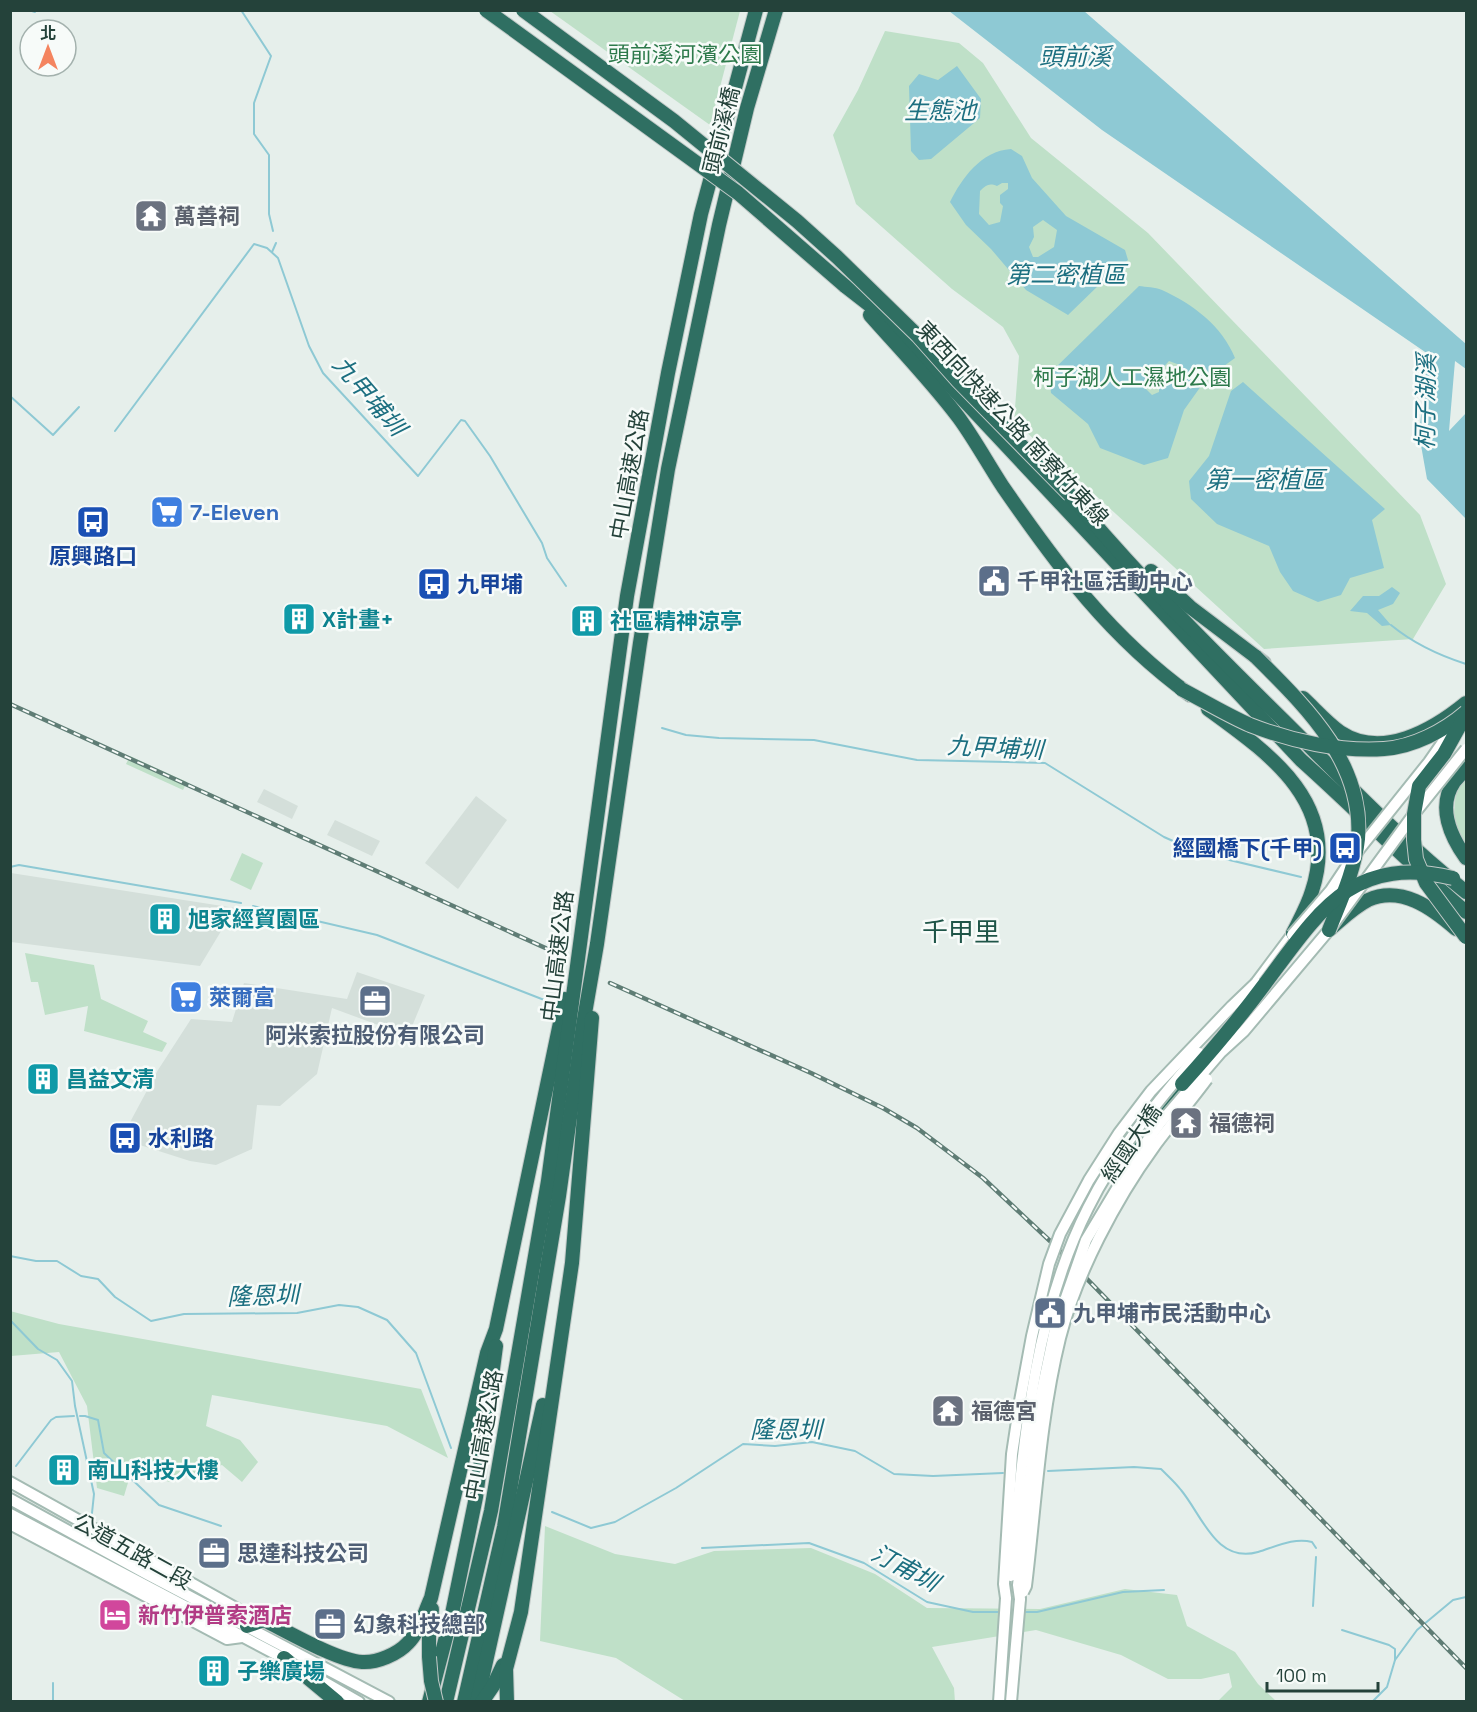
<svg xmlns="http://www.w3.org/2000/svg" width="1477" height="1712" font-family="'Space Grotesk','Noto Sans TC',sans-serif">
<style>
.built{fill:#d4dfda}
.green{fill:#bfe0c8}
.water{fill:#8ec9d4;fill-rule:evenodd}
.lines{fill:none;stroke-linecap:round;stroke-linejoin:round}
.stream{stroke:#8ec9d4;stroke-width:2}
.secondary-casing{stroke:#a4bbb3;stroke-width:14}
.highway-casing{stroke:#c2cac8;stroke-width:16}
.secondary{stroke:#fff;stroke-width:10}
.highway{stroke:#2f6f62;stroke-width:14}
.rail-casing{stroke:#5f7d75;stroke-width:4.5}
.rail{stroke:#f7fbf9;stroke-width:2;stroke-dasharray:7;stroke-linecap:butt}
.secondary-bridge-casing{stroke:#a4bbb3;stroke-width:14;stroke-linecap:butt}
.highway-bridge-casing{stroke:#c2cac8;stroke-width:16;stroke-linecap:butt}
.secondary-bridge{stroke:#fff;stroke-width:10}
.highway-bridge{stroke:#2f6f62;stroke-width:14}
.labels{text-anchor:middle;stroke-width:5;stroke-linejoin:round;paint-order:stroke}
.park-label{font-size:22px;fill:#2d7a4b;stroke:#f7fbf9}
.street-label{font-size:22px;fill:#24423a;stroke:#f7fbf9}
.worship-label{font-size:22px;font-weight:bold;fill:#5b616d;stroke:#f7fbf9;text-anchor:start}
.shop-label{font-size:22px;font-weight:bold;fill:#366cbe;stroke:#f7fbf9;text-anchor:start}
.transit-label{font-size:22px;font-weight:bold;fill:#164399;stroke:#f7fbf9;text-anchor:start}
.service-label{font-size:22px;font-weight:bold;fill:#4e5e75;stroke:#f7fbf9;text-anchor:start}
.culture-label{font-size:22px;font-weight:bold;fill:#0d838f;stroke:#f7fbf9;text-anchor:start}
.hotel-label{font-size:22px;font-weight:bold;fill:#b23c85;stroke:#f7fbf9;text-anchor:start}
.water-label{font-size:24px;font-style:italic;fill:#1c6f80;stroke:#f7fbf9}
.quarter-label{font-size:26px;fill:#1f5548;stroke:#f7fbf9}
</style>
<rect width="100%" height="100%" fill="#e6efeb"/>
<!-- built -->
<g class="built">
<path d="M264,789L298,806L292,819L257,802Z"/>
<path d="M476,796L507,820L458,889L425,863Z"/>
<path d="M335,820L380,841L372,856L327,835Z"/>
<path d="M11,873L235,908L200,966L11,942Z"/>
<path d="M357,972L425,995L408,1036L332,1008L317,1074L280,1106L257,1105L252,1149L216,1165L190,1161L121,1139L158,1070L191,1019L232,1022L244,983L347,999Z"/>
</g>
<!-- green -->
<g class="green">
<path d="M550,11H740L710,125Z"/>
<path d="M885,31L959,43L983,63L1031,138L1148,233L1420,515L1446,584L1413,639L1264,649L1014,421L1019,356L1003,327L952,289L856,204L833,135L858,90Z"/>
<path d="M130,756L187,782L183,790L126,764Z"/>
<path d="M1466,778V848L1453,824L1456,790Z"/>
<path d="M242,853L263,863L251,890L230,880Z"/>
<path d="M25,953L94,965L101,999L148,1021L143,1032L167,1043L162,1052L84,1031L88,1006L45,1015L38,982H31Z"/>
<path d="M10,1311L59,1324L421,1389L448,1458L387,1426L212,1395L206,1426L240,1440L258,1462L242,1482L222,1465L169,1482L133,1466L124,1496L97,1488L87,1406L59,1352L11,1356Z"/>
<path d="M545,1526L615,1554L675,1564L714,1551L811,1548L875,1574L927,1608L1040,1609L1125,1589L1177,1595L1187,1626L1235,1652L1258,1684L1276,1701H1218L1232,1687L1229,1673L1201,1679H1168L1121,1655L1036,1630L932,1647L954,1688L955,1702L685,1701L616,1658L540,1641Z"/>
</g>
<!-- water -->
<g class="water">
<path d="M949,11H1084L1466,344V369L1455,361L1449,431L1466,413V519L1427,479L1419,434L1428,354L1102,130Z"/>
<path d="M957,66L981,99L980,118L931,159L919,160L911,151L909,86L919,74L938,80Z"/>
<path d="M1011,149L1022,156L1032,178L1066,216L1125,250L1128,260L1100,284L1068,315L1026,290L991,249L966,225L950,202C962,178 981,151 1011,149ZM1002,183H1008V189L1000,195V203L1003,206L1000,222L989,225L979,214L980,191C986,185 989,183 997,186ZM1043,220L1057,230L1054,247L1038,257H1033L1029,247L1034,237L1033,227Z"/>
<path d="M1139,286C1146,287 1155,287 1162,290C1193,304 1222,326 1235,358L1206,379L1184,410L1168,458L1144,465L1100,448L1088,424L1051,393L1049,374ZM1169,361L1180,365L1177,377L1159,383V392L1152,395L1144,387L1147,374L1158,373Z"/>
<path d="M1243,382L1385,509L1372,520L1384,568L1350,578L1341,595L1318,602L1293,591L1280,572L1269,546L1217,524L1191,499L1189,481L1209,456L1231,391Z"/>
<path d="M1392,587L1400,593L1393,604L1378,610L1391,625L1382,626L1367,613L1350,611L1363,596H1379Z"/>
</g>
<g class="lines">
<!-- stream -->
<g class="stream">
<path d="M29,10L35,12"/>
<path d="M241,10L271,56L254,103V134L269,155V214L273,231"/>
<path d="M272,252L276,243"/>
<path d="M10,396L53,435L79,407"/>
<path d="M115,431L254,244L267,248L278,258L309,346L323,373L418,476L461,420L465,421L490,456L542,543L547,558L566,586"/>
<path d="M1391,625C1414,644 1438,655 1466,664"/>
<path d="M662,728L686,735L719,738L814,740L917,760L1045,763L1164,837L1200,853L1301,877"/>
<path d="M10,867L19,865L241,903"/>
<path d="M253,906L377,935L552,1003"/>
<path d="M10,1256L36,1261H57L81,1276L98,1279L115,1297L151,1321L184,1314L297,1313L339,1305L358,1307L387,1320L416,1353L451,1448"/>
<path d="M10,1320L38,1349L57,1360L72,1381L75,1406L94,1494L92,1513"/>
<path d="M80,1416H85L98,1420L104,1453L159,1505L221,1526"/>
<path d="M16,1466L51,1420L56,1417L74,1416"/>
<path d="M1048,1471L1134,1467L1161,1469C1168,1476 1175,1482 1181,1490C1202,1515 1216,1564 1258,1552C1275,1547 1294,1537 1312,1542L1316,1548"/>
<path d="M552,1512L591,1528L615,1522L676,1488L743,1444L775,1446L812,1442L855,1451L894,1474L933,1476L1003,1473"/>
<path d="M702,1548L809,1543L864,1563L927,1602L973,1612H1002"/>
<path d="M1313,1606L1316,1557"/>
<path d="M1022,1612H1037L1123,1592L1164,1590"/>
<path d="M1342,1630L1389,1645L1395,1649V1660"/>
<path d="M53,1683V1702"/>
<path d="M1372,1702L1387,1687L1395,1660L1417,1630L1453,1600L1466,1597"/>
</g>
<defs>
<g id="secondary">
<path d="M1256,983L1292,935"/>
<path d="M10,1482L243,1612L247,1626"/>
<path d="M10,1499L147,1574L389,1702"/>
<path d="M10,1514L289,1661"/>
<path d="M10,1524L227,1639L242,1637"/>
<path d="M307,1672L359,1702"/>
<path d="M999,1702L1006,1598"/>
<path d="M1011,1702L1020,1599"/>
</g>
<g id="highway">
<path d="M845,286L872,307L913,346L1301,760C1357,810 1409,864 1466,912"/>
<path d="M870,315C900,349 932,382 959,418C975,440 988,464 1003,487C1059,568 1110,637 1190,695"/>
<path d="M1070,495C1134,572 1206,644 1277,714C1339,775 1398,838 1466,892"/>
<path d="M1151,571L1190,607L1264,663"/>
<path d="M1303,698C1315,709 1327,723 1340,732C1382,760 1433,730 1466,703"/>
<path d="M1208,709C1270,754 1341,803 1312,891C1308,905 1300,919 1293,933"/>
<path d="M1466,768C1462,773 1458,777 1454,782C1437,807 1451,837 1466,858"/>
<path d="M1330,929C1342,919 1354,907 1368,900C1401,885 1432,908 1456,929"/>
<path d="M1123,1153L1182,1084"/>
<path d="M247,1626L264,1620C288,1632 338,1661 362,1662C377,1663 398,1654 408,1643C420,1631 424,1613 431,1598L487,1353L496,1329L565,999"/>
<path d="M429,1657V1636L432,1609"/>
<path d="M284,1658L337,1702"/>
<path d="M429,1702L452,1614L476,1497L496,1346"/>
<path d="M446,1702L491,1511L548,1181L627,596L668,373L701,214L756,10"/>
<path d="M464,1702L504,1527L559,1196L583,1025L597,944L640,643L668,469L719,225L747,108L776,10"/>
<path d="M477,1702L543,1405"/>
<path d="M482,1702L493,1686L503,1665"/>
<path d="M507,1702L506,1669L521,1612L572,1263L592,1018"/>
</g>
</defs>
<!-- secondary casing -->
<use href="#secondary" class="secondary-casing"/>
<!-- highway casing -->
<use href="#highway" class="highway-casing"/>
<!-- secondary -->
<use href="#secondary" class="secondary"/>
<!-- highway -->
<use href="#highway" class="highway"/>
<defs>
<g id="rail">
<path d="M10,704L563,956"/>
<path d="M610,983L811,1073L883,1108L917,1128L983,1178L1050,1241L1466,1668"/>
</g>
</defs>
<!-- rail casing -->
<use href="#rail" class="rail-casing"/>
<!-- rail -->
<use href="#rail" class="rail"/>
<defs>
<g id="secondary-bridge">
<path d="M1292,935L1331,890L1353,857L1429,762L1454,726"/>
<path d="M1011,1576C1023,1453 1031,1321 1088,1208C1116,1151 1158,1101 1199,1053"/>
<path d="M1023,1592L1026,1586C1036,1504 1040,1419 1060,1338C1076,1275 1116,1199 1154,1147C1171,1124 1190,1102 1207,1079"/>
<path d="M1006,1598L1004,1584L1012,1454L1020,1401L1032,1336L1049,1264L1060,1234L1089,1180L1119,1133L1151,1091L1232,1006L1256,983"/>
<path d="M1020,1599L1018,1585L1037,1414L1055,1329L1086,1240L1137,1155L1160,1123L1221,1052L1244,1031L1329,930L1414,814L1466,749"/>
</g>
<g id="highway-bridge">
<path d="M486,10L738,193L845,286"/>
<path d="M523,10L674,121L797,221L837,257L918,336L958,381L1070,495"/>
<path d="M1256,657C1305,706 1364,762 1358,839C1355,870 1340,902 1329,930"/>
<path d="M1181,689C1204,701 1227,715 1250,725C1291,741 1340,752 1384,749C1413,747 1444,731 1466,712"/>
<path d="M1465,716L1444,754L1419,786L1414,814V840L1416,859L1426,883L1466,937"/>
<path d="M1182,1084C1211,1052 1238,1020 1264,985C1318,913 1351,854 1453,878"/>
<path d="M429,1657L431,1681L436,1702"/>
</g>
</defs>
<!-- secondary-bridge casing -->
<use href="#secondary-bridge" class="secondary-bridge-casing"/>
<!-- highway-bridge casing -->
<use href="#highway-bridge" class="highway-bridge-casing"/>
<!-- secondary-bridge -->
<use href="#secondary-bridge" class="secondary-bridge"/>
<!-- highway-bridge -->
<use href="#highway-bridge" class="highway-bridge"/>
</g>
<!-- icons -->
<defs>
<symbol id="temple-square" viewBox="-11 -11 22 22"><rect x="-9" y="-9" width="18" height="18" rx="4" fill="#6b7280" stroke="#f7fbf9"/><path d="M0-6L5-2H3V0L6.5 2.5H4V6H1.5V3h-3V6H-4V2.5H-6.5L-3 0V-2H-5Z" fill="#fff"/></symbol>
<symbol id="supermarket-square" viewBox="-11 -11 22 22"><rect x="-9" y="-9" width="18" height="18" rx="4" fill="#3f7fe0" stroke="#f7fbf9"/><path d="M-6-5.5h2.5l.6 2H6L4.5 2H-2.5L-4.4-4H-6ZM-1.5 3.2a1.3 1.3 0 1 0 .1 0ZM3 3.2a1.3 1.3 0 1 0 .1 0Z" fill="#fff"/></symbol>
<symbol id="bus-square" viewBox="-11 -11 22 22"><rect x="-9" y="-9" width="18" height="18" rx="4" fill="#1a4fb4" stroke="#f7fbf9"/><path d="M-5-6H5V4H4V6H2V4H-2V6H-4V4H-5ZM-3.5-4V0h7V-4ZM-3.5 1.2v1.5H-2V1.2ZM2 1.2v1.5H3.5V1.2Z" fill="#fff"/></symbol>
<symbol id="civic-square" viewBox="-11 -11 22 22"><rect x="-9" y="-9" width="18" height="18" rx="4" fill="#5c6f8a" stroke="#f7fbf9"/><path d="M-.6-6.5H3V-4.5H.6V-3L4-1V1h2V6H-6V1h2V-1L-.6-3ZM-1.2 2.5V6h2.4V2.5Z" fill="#fff"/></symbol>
<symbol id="building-square" viewBox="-11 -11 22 22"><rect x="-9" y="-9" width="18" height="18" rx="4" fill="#0f9aa8" stroke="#f7fbf9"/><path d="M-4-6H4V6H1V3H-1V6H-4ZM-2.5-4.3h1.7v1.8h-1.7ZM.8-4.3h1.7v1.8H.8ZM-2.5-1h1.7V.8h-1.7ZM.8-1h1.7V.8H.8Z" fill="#fff"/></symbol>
<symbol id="office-square" viewBox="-11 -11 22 22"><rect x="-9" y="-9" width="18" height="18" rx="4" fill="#5c6f8a" stroke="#f7fbf9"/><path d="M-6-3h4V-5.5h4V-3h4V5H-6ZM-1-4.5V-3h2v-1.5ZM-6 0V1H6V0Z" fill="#fff"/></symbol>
<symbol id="hotel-square" viewBox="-11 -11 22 22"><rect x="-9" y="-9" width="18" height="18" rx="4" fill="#d1479c" stroke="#f7fbf9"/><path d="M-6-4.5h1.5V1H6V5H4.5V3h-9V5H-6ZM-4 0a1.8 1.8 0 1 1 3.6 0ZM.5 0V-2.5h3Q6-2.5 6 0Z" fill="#fff"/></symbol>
</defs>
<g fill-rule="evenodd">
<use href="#temple-square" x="132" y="197" width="38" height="38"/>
<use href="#supermarket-square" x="148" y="493" width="38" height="38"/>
<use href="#bus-square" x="74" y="503" width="38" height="38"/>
<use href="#civic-square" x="975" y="562" width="38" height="38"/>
<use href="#bus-square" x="415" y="565" width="38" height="38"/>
<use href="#building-square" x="280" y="600" width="38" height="38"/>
<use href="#building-square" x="568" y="602" width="38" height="38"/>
<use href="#bus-square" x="1326" y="829" width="38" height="38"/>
<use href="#building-square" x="146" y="900" width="38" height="38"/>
<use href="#supermarket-square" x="167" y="978" width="38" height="38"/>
<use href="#office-square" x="356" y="982" width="38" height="38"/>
<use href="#building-square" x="24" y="1060" width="38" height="38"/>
<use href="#temple-square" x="1167" y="1104" width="38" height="38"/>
<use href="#bus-square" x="106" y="1119" width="38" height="38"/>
<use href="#civic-square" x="1031" y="1294" width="38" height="38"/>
<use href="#temple-square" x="929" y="1392" width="38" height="38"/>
<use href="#building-square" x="45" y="1451" width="38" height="38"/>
<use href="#office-square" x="195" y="1534" width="38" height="38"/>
<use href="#hotel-square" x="96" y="1596" width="38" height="38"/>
<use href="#office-square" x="311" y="1605" width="38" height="38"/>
<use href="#building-square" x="195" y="1652" width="38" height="38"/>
</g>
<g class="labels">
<!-- park labels -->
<g class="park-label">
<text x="685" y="62">頭前溪河濱公園</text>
<text x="1132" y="385">柯子湖人工濕地公園</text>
</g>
<!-- street labels -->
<g class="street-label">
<text transform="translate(721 130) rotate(-76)" y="8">頭前溪橋</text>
<text transform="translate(1013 423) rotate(47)" y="8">東西向快速公路 南寮竹東線</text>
<text transform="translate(629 474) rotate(-80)" y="8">中山高速公路</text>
<text transform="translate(557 956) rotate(-83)" y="8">中山高速公路</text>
<text transform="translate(1131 1143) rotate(-56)" y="8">經國大橋</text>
<text transform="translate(483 1435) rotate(-80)" y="8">中山高速公路</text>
<text transform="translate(133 1551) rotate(29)" y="8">公道五路二段</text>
</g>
<!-- worship labels -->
<g class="worship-label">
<text x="174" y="224">萬善祠</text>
<text x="1209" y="1131">福德祠</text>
<text x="971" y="1419">福德宮</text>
</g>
<!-- shop labels -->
<g class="shop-label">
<text x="190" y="520">7-Eleven</text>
<text x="209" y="1005">萊爾富</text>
</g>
<!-- transit labels -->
<g class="transit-label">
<text x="93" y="564" text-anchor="middle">原興路口</text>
<text x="457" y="592">九甲埔</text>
<text x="1322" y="856" text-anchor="end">經國橋下(千甲)</text>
<text x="148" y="1146">水利路</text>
</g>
<!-- service labels -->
<g class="service-label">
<text x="1017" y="589">千甲社區活動中心</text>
<text x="375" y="1043" text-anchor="middle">阿米索拉股份有限公司</text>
<text x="1073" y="1321">九甲埔市民活動中心</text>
<text x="237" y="1561">思達科技公司</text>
<text x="353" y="1632">幻象科技總部</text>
</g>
<!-- culture labels -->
<g class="culture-label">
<text x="322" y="627">X計畫+</text>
<text x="610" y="629">社區精神涼亭</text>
<text x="188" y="927">旭家經貿園區</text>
<text x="66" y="1087">昌益文清</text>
<text x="87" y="1478">南山科技大樓</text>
<text x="237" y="1679">子樂廣場</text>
</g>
<!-- hotel labels -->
<g class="hotel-label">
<text x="138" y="1623">新竹伊普索酒店</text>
</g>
<!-- water labels -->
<g class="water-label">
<text x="1075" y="65">頭前溪</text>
<text x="940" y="119">生態池</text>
<text x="1066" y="283">第二密植區</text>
<text transform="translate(369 396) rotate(49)" y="8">九甲埔圳</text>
<text transform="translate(1426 402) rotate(-89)" y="8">柯子湖溪</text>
<text x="1265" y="488">第一密植區</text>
<text transform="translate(995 748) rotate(3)" y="8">九甲埔圳</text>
<text transform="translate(263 1296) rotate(-2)" y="8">隆恩圳</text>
<text x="786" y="1438">隆恩圳</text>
<text transform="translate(905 1568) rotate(28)" y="8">汀甫圳</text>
</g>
<!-- quarter labels -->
<g class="quarter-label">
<text x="961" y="941">千甲里</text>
</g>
</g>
<!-- border -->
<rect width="1477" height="1712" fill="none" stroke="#24423a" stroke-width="24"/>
<!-- north arrow -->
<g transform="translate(48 48)"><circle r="28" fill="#f7fbf9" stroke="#a3b1ad" stroke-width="1.5"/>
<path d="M0-4.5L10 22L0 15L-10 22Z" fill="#f4845f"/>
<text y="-9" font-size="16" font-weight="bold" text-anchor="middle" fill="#24423a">北</text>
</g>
<!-- scale -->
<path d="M1267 1682v9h111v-9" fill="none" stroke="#24423a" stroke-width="3"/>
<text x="1276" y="1682" font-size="18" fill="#24423a" stroke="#f7fbf9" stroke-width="4.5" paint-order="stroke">100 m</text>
</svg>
